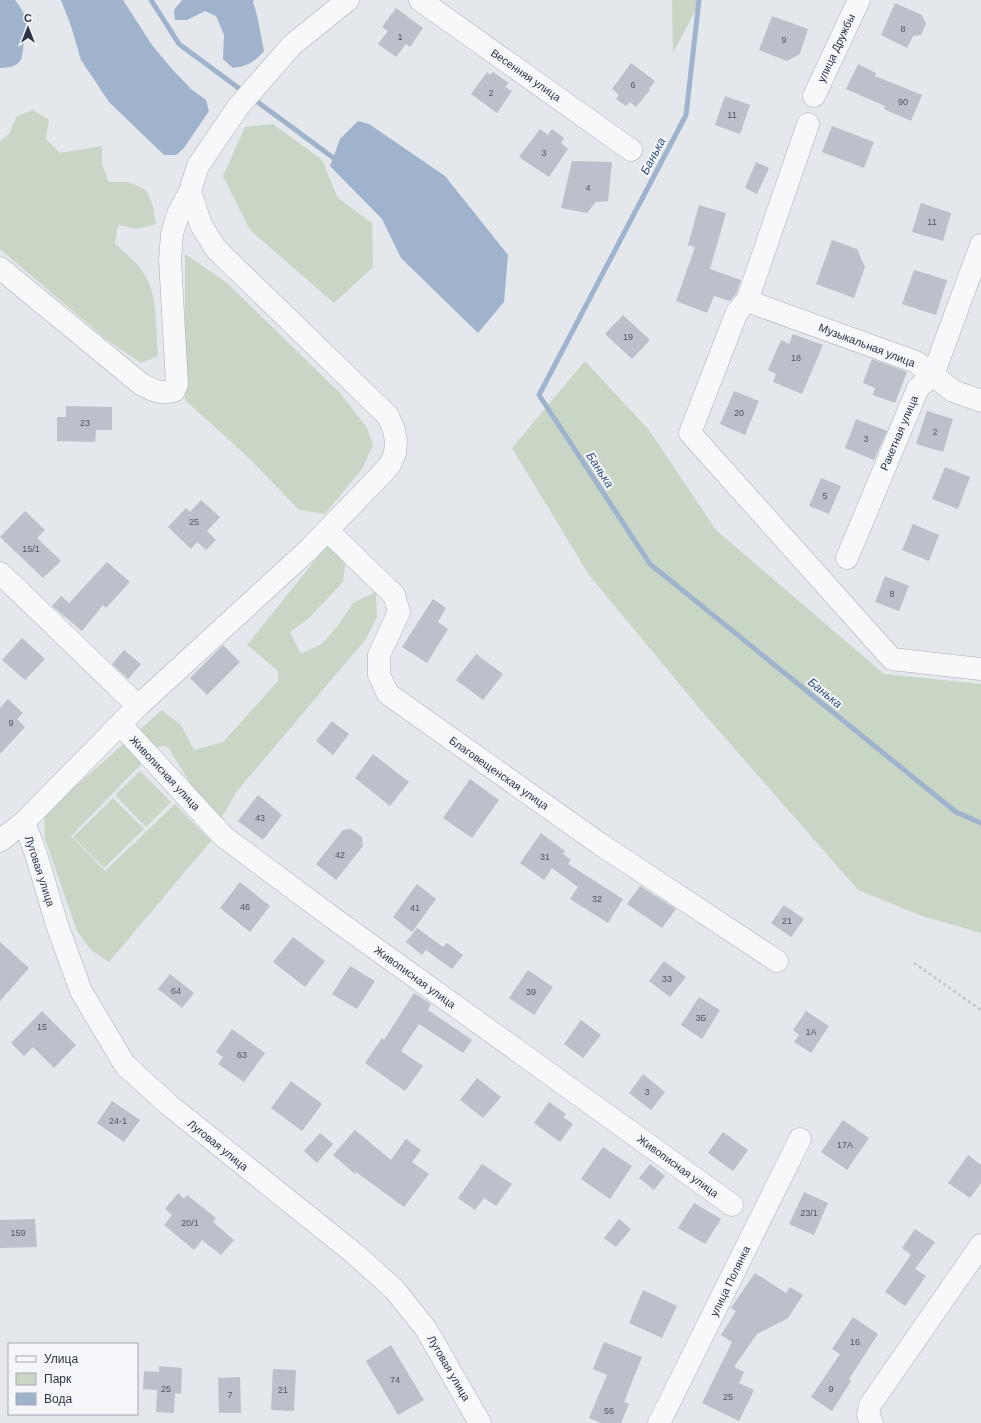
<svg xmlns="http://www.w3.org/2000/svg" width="981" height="1423" font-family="Arial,sans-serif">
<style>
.green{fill:#c9d6c5}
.water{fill:#9fb4cc}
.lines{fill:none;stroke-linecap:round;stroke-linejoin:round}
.stream{stroke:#9fb4cc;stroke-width:5}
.building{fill:#bbc0ca}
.minor-casing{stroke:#a9aeb7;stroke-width:23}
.path{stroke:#c2c5cb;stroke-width:2.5;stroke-dasharray:3 3;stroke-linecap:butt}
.minor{stroke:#f7f8fa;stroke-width:22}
.labels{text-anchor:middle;stroke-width:4;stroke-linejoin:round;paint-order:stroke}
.number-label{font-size:9px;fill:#4f5766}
.street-label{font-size:11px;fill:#2b3445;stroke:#f4f6f9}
.water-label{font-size:12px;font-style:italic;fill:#34527a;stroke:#f4f6f9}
</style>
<rect width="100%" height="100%" fill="#e4e7ec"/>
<!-- green -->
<g class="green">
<path d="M672,0H701L673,53Z"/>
<path d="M33,110L49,120L46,139L60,153L102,146V164L109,182H128L146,190L153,206L156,224L138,229L118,225L115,243C124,253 136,261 143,272C159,296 155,328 158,356L141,363L107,340L0,249V141L9,134L17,116Z"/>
<path d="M273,124L322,160L338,198L372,223L373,267L334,303L250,230L223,176L245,127Z"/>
<path d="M185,254L226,282L341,394L367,428L373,445L362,469L325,514L299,510L250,459L185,400Z"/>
<path d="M585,361L649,430L716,530L884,674L981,684V933L922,916L858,890L705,715L589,575L512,448Z"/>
<path d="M328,544L346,557L343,582L310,617L290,632L301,654L323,643L339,624L353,603L376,592L377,617L366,639L237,791L220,820L201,801L168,747L159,746L71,836L105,871L175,804L211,841L109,962L91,950L77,931L45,839L44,814L162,710L181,725L194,750L223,742L278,681V671L247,645Z"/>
<path d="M140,771L171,802L146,827L115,795Z"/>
<path d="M113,798L144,829L104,868L73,837Z"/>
</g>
<!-- water -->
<g class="water">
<path d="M0,0H15C20,7 26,14 26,23C26,28 24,34 24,39C22,59 24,67 0,68Z"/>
<path d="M61,0H123L152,45L172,69L191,89L206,100L209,111L184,148L176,155H164L109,102L81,60L71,26Z"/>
<path d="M182,0H254L253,2L257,15L264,51C254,62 249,66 233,68L223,59L224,35L216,16L205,11L187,20H175L174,10Z"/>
<path d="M358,121L369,124L445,176L508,255L504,302L478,333L401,258L382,219L330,166L340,139Z"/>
</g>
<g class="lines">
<!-- stream -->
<g class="stream">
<path d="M151,0L179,44L244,92"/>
<path d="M699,0L686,115L539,395L650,564L956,812L981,823"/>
<path d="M252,98L339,162"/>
</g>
</g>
<!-- building -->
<g class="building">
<path d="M895,3L922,15L926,24L921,35L913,36L907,48L881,35Z"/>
<path d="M396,8L423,28L410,47L406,44L396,57L378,44L388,31L382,27Z"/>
<path d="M772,16L808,29L800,54L787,61L759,50Z"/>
<path d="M631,63L655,81L649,89L650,90L636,107L630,102L626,106L616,99L619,95L612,89Z"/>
<path d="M858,64L876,73L875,76L922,95L911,121L884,109L885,106L846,89Z"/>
<path d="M487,72L490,75L493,72L509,83L505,87L512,91L497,113L471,94Z"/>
<path d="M725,96L750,105L740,134L715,125Z"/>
<path d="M832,126L874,142L864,168L822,152Z"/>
<path d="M540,129L548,135L552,129L564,138L561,143L568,149L549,177L519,157Z"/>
<path d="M572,161L612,162L608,201L596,202L587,213L561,208Z"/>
<path d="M756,162L769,168L757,194L745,188Z"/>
<path d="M921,203L951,213L943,241L912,232Z"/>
<path d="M699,205L726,213L710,269L741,280L736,294L730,301L714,296L707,313L676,301L695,247L688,245Z"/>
<path d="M832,240L857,249L865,267L854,298L816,284Z"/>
<path d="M914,270L947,280L936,315L902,304Z"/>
<path d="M623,315L650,340L632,359L605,334Z"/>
<path d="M793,334L823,345L802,394L773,382L776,374L768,370L781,340L789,344Z"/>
<path d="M872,359L907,372L895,403L873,395L875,388L863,383Z"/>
<path d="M734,391L759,401L745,435L720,424Z"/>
<path d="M66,406L112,407V430H96L95,442L57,441V417H66Z"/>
<path d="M927,411L953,419L943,452L916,444Z"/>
<path d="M856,419L887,431L874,460L845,448Z"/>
<path d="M945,467L970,477L958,509L932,499Z"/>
<path d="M821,478L841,486L829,514L809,506Z"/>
<path d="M201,500L220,517L207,531L216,540L206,550L197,542L191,549L168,527L186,508L190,512Z"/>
<path d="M25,511L45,530L37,538L61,561L43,578L0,537Z"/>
<path d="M913,524L939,535L929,561L902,550Z"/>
<path d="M107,562L130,582L106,608L103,605L82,631L52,606L61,596L69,603Z"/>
<path d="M885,576L909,586L899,611L875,602Z"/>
<path d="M433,599L446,608L438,622L448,629L427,663L402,647Z"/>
<path d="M22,638L45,659L25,680L2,660Z"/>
<path d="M223,645L240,662L207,695L190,678Z"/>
<path d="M124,650L141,664L128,679L112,664Z"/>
<path d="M476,654L503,674L483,700L456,680Z"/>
<path d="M8,699L23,713L17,719L25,727L0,754V708Z"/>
<path d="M332,721L349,734L333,755L316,741Z"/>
<path d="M373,754L409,782L390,806L355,778Z"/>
<path d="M470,779L499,800L472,838L443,818Z"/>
<path d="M258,795L282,815L263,840L238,821Z"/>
<path d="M351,829L362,837L363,846L336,880L316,864L343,830Z"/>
<path d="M541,833L565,851L563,854L571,860L568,864L623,899L608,923L570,899L578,887L552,868L544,880L520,863Z"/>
<path d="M240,882L270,906L250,932L220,908Z"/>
<path d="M417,884L436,899L412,932L393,917Z"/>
<path d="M640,886L676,909L662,928L627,904Z"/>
<path d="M784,905L804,919L791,937L771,923Z"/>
<path d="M417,928L443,947L447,943L463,955L452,969L426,950L422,955L406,942Z"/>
<path d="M293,937L325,961L305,987L273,962Z"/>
<path d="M0,942L29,968L0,1001Z"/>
<path d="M664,961L686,977L670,997L649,981Z"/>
<path d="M350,966L375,981L357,1009L332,994Z"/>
<path d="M528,970L553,987L534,1015L509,998Z"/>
<path d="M170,974L194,993L182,1008L158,989Z"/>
<path d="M414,993L431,1004L428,1010L472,1040L463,1053L419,1024L401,1051L423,1066L405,1091L365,1063L382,1038L384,1040Z"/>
<path d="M699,997L720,1010L702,1039L681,1025Z"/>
<path d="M42,1011L76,1045L54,1068L33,1047L24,1056L11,1043Z"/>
<path d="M806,1011L829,1026L811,1053L794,1042L799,1035L793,1030Z"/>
<path d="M581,1020L601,1035L583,1058L564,1044Z"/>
<path d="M232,1029L265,1053L244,1082L218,1064L223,1057L216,1052Z"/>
<path d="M643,1074L665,1092L651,1110L629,1093Z"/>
<path d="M477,1078L501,1097L483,1118L460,1100Z"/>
<path d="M291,1081L322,1104L302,1131L271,1108Z"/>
<path d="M112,1101L140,1120L124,1142L97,1123Z"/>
<path d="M549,1102L566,1114L563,1117L573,1124L560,1142L534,1123Z"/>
<path d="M843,1120L869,1138L847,1170L821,1152Z"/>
<path d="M355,1130L391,1160L406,1139L421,1150L412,1162L429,1174L404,1207L356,1172L355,1174L333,1155Z"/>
<path d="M723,1132L748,1150L733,1171L708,1153Z"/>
<path d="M320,1133L333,1144L317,1163L304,1151Z"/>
<path d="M603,1147L632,1166L610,1199L581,1179Z"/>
<path d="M968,1155L981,1165V1183L970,1198L948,1183Z"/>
<path d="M482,1164L512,1184L496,1206L484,1198L475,1210L458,1198Z"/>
<path d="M650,1164L665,1176L654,1190L639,1178Z"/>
<path d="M804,1192L828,1203L814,1235L789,1224Z"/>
<path d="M178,1193L184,1199L187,1195L216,1218L213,1222L234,1240L221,1255L202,1240L194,1250L164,1225L172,1215L165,1209Z"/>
<path d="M694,1203L721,1219L705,1244L678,1228Z"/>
<path d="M35,1219L37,1247L0,1248V1220Z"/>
<path d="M619,1219L631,1229L616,1247L604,1238Z"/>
<path d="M915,1229L935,1242L915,1269L926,1276L905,1306L885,1292L911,1255L902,1248Z"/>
<path d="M755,1273L786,1293L790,1287L803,1295L788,1318L757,1334L734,1367L744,1372L739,1383L754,1390L739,1421L702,1403L732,1342L721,1335L736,1311L731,1308Z"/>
<path d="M643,1290L677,1306L662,1338L629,1323Z"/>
<path d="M853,1317L878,1334L849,1379L851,1381L832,1411L811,1397L840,1354L832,1349Z"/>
<path d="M604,1342L642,1357L624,1402L629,1404L621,1423H601L589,1418L607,1375L593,1369Z"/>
<path d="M391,1345L424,1400L398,1415L366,1361Z"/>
<path d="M159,1366L182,1368L181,1394L175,1393L174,1413L156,1412L157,1390L143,1389L144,1371L159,1372Z"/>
<path d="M273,1369L296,1370L294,1411L271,1410Z"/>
<path d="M240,1377L241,1413H219L218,1378Z"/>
</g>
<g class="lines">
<defs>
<g id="minor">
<path d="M420,0L631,150"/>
<path d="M814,96L859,0"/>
<path d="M808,124L747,301L737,312L690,433L892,659L981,669"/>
<path d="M0,268L141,384C154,391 159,394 174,391L177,384L170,260L172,234L178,214L190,191"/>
<path d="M747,301L916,362L953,391L981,401"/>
<path d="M327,530L394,595L399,612L379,655V675L388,694L600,844L777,961"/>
<path d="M847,558L918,388L933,375L981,245"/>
<path d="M0,573L138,706"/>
<path d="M120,724L224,837L333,918L732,1205"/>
<path d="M24,822L36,854L57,925L81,991L125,1065L169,1105L355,1254L394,1289L426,1329L480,1423"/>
<path d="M0,841L24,822L138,706L306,552L376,480L390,465L395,453L396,441L394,430L388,416L216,249L201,225L190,191L198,166L238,107L292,45L348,0"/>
<path d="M659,1423L800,1139"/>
<path d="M872,1423L868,1415L870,1405L981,1245"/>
</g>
</defs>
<!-- minor casing -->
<use href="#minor" class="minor-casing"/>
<!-- path -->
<path class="path" d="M914,963L981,1010"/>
<!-- minor -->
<use href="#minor" class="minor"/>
</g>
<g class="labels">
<!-- number labels -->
<g class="number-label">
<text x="903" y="32">8</text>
<text x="400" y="40">1</text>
<text x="784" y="43">9</text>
<text x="633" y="88">6</text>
<text x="491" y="96">2</text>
<text x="903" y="105">90</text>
<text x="732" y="118">11</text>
<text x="544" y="156">3</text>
<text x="588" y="191">4</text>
<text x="932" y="225">11</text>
<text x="628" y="340">19</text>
<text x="796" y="361">18</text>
<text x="739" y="416">20</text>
<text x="85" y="426">23</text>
<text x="935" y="435">2</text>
<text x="866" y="442">3</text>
<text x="825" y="499">5</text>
<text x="194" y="525">25</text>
<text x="31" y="552">15/1</text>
<text x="892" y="597">8</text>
<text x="11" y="726">9</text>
<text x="260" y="821">43</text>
<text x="340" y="858">42</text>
<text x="545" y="860">31</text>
<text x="597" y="902">32</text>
<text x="245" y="910">46</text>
<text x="415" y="911">41</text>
<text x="787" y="924">21</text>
<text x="667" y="982">33</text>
<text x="176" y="994">64</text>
<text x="531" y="995">39</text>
<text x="701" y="1021">3Б</text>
<text x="42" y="1030">15</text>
<text x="811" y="1035">1А</text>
<text x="242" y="1058">63</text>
<text x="647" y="1095">3</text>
<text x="118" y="1124">24-1</text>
<text x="845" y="1148">17А</text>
<text x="809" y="1216">23/1</text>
<text x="190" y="1226">20/1</text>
<text x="18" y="1236">159</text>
<text x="855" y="1345">16</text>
<text x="395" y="1383">74</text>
<text x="166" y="1392">25</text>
<text x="831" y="1392">9</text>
<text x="283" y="1393">21</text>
<text x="230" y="1398">7</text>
<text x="728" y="1400">25</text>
<text x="609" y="1414">56</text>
</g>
<!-- street labels -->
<g class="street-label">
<text transform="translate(836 48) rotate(-65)" y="4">улица Дружбы</text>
<text transform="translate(526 75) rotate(35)" y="4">Весенняя улица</text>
<text transform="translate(867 345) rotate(21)" y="4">Музыкальная улица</text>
<text transform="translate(899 433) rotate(-67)" y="4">Ракетная улица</text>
<text transform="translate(165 773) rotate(47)" y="4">Живописная улица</text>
<text transform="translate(499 773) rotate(35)" y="4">Благовещенская улица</text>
<text transform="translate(40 871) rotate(72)" y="4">Луговая улица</text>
<text transform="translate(415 977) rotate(36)" y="4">Живописная улица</text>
<text transform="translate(218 1145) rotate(39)" y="4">Луговая улица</text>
<text transform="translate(678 1166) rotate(36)" y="4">Живописная улица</text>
<text transform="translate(730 1281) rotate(-64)" y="4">улица Полянка</text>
<text transform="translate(449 1368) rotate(60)" y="4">Луговая улица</text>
</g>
<!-- water labels -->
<g class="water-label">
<text transform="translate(653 156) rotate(-62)" y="4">Банька</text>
<text transform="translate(600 470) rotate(57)" y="4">Банька</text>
<text transform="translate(825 693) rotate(39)" y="4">Банька</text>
</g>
</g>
<!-- legend -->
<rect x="8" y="1343" width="130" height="72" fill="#f4f6f9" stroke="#a4a8b1"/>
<rect x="16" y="1356" width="20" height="6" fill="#f7f8fa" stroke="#a4a8b1"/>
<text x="44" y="1363" font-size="12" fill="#2b3445">Улица</text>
<rect x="16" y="1373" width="20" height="12" fill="#c9d6c5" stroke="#a4a8b1"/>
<text x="44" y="1383" font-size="12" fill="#2b3445">Парк</text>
<rect x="16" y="1393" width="20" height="12" fill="#9fb4cc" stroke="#a4a8b1"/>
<text x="44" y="1403" font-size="12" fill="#2b3445">Вода</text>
<!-- north arrow -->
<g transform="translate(28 28)" stroke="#f4f6f9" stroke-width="3" paint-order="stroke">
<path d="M0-3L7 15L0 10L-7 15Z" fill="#2b3445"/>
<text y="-6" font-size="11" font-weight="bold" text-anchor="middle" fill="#2b3445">С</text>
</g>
</svg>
